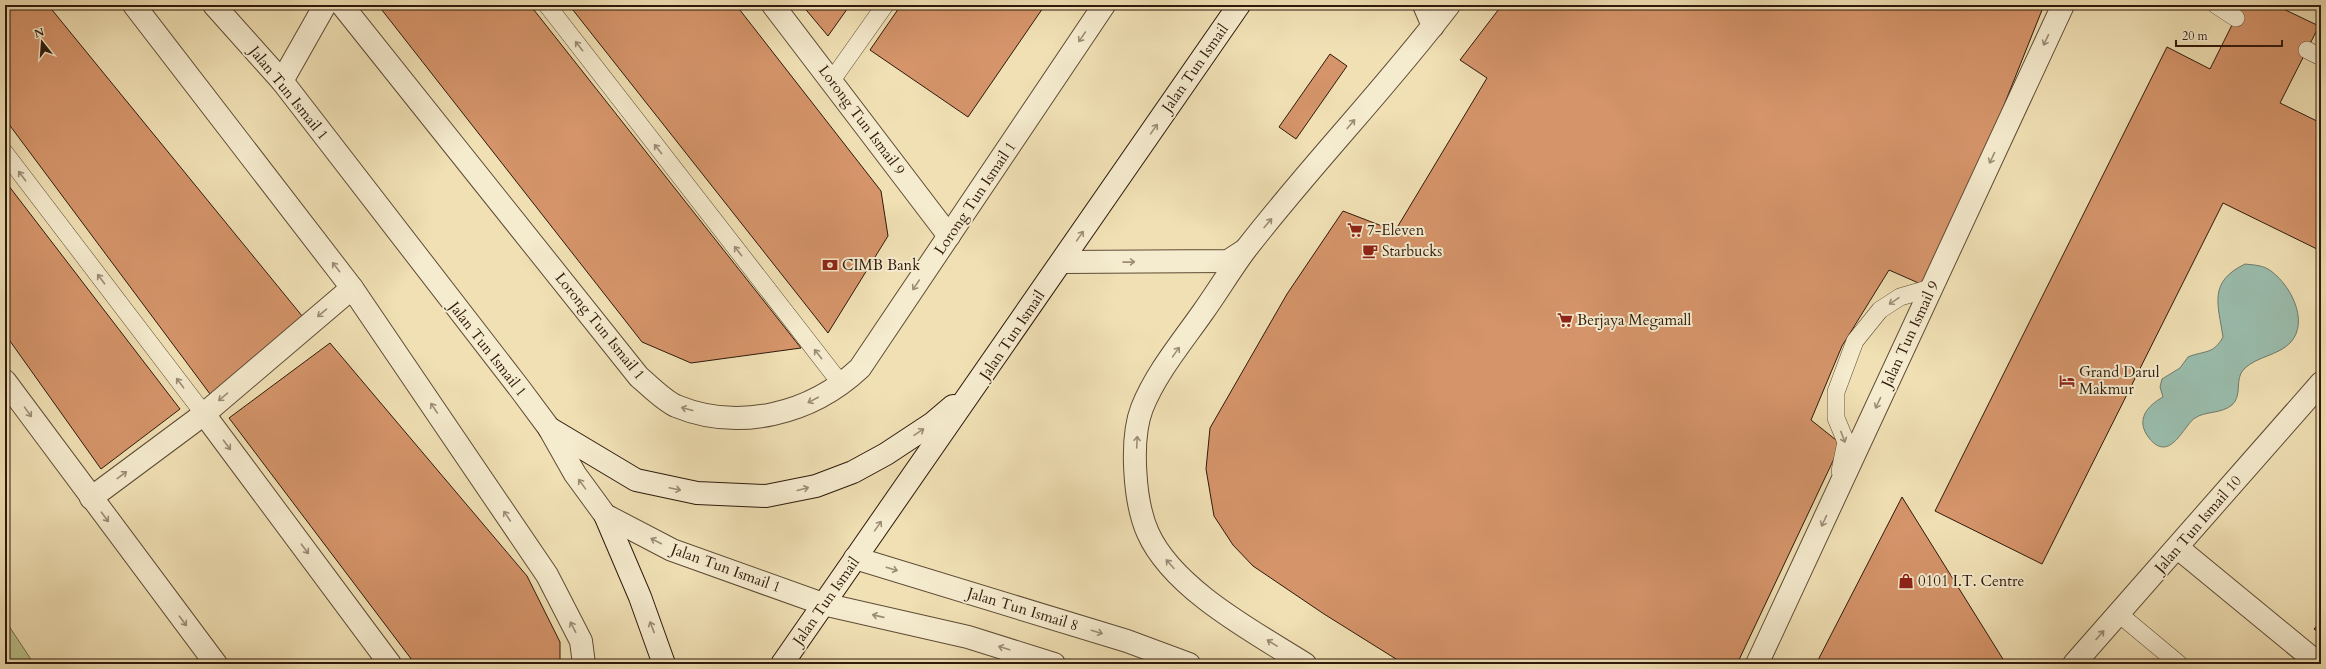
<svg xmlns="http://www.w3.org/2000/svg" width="2326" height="669" font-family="Cardo,serif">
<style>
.green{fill:#bbc28b;stroke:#746e4b}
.water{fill:#9abdad;stroke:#6f7b6c}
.building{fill:#d5946a;stroke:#2e190b}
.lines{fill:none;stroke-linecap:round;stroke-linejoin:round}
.lane-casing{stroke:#5e4b35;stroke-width:18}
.street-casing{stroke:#5e4b35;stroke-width:24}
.secondary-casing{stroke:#2e190b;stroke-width:24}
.lane{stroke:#f5ebce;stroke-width:17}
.street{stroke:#f5ebce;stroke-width:22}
.secondary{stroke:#f5ebce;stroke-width:22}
.oneway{stroke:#9b8c76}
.labels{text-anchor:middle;stroke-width:4;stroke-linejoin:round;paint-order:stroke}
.street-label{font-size:15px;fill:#2e190b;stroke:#f5ebce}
.poi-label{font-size:15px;fill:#2e190b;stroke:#f5ebce;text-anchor:start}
</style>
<rect width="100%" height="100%" fill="#f0e0b4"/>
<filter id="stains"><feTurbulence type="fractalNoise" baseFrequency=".005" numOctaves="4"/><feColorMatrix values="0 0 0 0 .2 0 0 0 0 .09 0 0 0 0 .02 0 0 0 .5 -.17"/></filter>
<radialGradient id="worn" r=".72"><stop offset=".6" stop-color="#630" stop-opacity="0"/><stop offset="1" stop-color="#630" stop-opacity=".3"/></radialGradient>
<!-- green -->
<path class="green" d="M5,620L34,664H5Z"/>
<!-- water -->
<path class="water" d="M2245,264C2253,265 2261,265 2268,269C2289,282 2310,320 2291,342C2278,356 2257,356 2244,369C2234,379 2243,395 2232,405C2221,414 2205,411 2195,418C2183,426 2170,464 2149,438C2135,420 2147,406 2163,397L2160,387L2162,379L2180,368L2188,357C2205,350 2213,355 2223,337C2218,304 2208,282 2245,264Z"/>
<!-- building -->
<g class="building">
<path d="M5,5H48L307,322L213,398L5,119Z"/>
<path d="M378,5H530L801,348L691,363L642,342Z"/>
<path d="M569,5H736L881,191L888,236L828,333Z"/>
<path d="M802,5H850L828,36Z"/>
<path d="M901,5H1045L968,117L870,50Z"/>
<path d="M1502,5H2044L1951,238L1923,285L1889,270L1842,346L1811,420L1841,444L1737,664H1404L1324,614L1253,566L1233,545L1214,516L1206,469L1210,428L1287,294L1343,211L1395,231L1487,78L1460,60Z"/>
<path d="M2242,5H2275L2319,26L2280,103L2321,123V251L2223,203L2042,564L1935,511L2167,47L2210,69Z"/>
<path d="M1330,54L1347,66L1296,139L1279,127Z"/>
<path d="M5,181L180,409L101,469L5,334Z"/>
<path d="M330,343L527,576L560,642V664H415L229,418Z"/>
<path d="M1902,497L2006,664H1816Z"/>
<path d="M2321,621V634L2314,629Z"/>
</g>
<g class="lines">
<defs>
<g id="lane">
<path d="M547,5L842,385"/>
<path d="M2216,5L2236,18"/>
<path d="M2307,50L2321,57"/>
<path d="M832,80L885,5"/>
<path d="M5,153L204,414"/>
<path d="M1840,471L1846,442L1836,418V392L1855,341L1880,310L1900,297L1931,288"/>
<path d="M2119,614L2179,664"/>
</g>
<g id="street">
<path d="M134,5L352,288L547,575L581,641L584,664"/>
<path d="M214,5L282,81L520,389L549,428L575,474L605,515L672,550L823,604L968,637L1054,664"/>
<path d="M342,5L639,377C650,386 663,400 676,406C739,432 811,414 860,368L1104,5"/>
<path d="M773,5L949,236"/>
<path d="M1424,5L1433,26"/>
<path d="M282,81L325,5"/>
<path d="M1062,262L1228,261L1245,250"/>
<path d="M5,381L216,664"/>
<path d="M204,414L390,664"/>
<path d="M91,498L204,414L352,288"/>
<path d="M2178,548L2319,664"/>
<path d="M855,558L1127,641L1189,664"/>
<path d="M1305,664C1254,632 1173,589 1148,533C1134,502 1130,439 1142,408C1156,373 1182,342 1203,312C1218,291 1231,269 1246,249C1311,165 1385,89 1449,5"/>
<path d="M1757,664L2063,5"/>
<path d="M2074,664L2321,383"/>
</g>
<g id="secondary">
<path d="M549,428L636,480L697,493L766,496L816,486L853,472L886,454L933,423L953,406"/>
<path d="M605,515L640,597L664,664"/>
<path d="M782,664L1239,5"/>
</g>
</defs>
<!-- lane casing -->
<use href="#lane" class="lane-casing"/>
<!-- street casing -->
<use href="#street" class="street-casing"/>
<!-- secondary casing -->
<use href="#secondary" class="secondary-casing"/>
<!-- lane -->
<use href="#lane" class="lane"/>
<!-- street -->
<use href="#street" class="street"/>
<!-- secondary -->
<use href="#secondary" class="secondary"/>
</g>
<!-- one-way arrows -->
<defs><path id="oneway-shaft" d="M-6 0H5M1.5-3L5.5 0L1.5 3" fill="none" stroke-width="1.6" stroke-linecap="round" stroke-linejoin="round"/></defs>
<g class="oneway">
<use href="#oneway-shaft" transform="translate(1082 37) rotate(124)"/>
<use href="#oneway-shaft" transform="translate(2046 40) rotate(115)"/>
<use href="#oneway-shaft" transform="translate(579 46) rotate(-128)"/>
<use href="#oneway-shaft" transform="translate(1351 124) rotate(-50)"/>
<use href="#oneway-shaft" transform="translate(1154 129) rotate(-55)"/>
<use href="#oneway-shaft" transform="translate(658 149) rotate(-128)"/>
<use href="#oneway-shaft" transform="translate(1992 158) rotate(115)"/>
<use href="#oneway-shaft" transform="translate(22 176) rotate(-127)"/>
<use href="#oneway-shaft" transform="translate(1268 223) rotate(-50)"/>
<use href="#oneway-shaft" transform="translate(1080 236) rotate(-55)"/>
<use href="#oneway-shaft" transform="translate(738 251) rotate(-128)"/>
<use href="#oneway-shaft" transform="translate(1129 262) rotate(-1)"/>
<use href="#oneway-shaft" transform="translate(336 267) rotate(-128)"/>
<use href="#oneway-shaft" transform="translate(101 279) rotate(-127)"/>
<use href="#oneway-shaft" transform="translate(916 285) rotate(124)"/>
<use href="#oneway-shaft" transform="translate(1894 301) rotate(146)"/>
<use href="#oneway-shaft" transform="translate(322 313) rotate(140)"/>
<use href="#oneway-shaft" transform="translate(1176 352) rotate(-55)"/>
<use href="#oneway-shaft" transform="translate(818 354) rotate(-128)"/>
<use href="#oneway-shaft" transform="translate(180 383) rotate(-127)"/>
<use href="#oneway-shaft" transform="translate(223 397) rotate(140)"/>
<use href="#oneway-shaft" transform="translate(813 400) rotate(152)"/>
<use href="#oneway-shaft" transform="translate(1878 403) rotate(115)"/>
<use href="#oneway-shaft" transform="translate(434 408) rotate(-124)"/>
<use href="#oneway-shaft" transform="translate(687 409) rotate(-165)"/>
<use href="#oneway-shaft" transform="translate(28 412) rotate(54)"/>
<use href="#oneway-shaft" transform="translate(919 432) rotate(-34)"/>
<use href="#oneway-shaft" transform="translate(1843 437) rotate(69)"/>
<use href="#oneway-shaft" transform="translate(1137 442) rotate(-87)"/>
<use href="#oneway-shaft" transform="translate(227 445) rotate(53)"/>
<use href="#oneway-shaft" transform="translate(122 475) rotate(-37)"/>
<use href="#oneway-shaft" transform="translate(582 484) rotate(-126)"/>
<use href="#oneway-shaft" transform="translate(675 489) rotate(12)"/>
<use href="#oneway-shaft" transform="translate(803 489) rotate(-15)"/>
<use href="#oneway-shaft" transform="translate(507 516) rotate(-124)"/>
<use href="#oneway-shaft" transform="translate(105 517) rotate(53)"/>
<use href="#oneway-shaft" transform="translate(1824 521) rotate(115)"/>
<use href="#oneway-shaft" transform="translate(878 526) rotate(-55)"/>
<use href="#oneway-shaft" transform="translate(656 541) rotate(-153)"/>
<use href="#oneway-shaft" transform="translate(305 549) rotate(53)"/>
<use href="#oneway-shaft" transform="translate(1170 564) rotate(-132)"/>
<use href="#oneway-shaft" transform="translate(892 569) rotate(17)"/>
<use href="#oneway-shaft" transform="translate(878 616) rotate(-167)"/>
<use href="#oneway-shaft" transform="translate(183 621) rotate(53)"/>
<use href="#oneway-shaft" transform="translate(573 627) rotate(-117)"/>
<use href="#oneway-shaft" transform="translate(652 627) rotate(-111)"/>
<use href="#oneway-shaft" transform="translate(1097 632) rotate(17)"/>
<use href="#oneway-shaft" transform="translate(2100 635) rotate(-48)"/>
<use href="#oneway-shaft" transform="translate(1272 643) rotate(-148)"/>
<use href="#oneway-shaft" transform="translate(1004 648) rotate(-163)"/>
</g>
<!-- icons -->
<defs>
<symbol id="supermarket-bare" viewBox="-9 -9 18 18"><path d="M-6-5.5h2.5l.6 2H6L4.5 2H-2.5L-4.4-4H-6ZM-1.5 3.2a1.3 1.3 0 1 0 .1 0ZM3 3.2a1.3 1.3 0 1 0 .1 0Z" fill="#8f2418" stroke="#f5ebce" stroke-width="2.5" paint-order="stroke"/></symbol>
<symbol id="cafe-bare" viewBox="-9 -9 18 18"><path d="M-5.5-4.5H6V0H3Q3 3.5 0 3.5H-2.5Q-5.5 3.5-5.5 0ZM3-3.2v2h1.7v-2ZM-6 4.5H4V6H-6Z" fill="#8f2418" stroke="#f5ebce" stroke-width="2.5" paint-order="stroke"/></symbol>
<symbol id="bank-bare" viewBox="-9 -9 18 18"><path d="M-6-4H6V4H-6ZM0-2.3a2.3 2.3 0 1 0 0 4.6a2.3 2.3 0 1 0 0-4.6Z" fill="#8f2418" stroke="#f5ebce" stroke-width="2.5" paint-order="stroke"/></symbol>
<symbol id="hotel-bare" viewBox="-9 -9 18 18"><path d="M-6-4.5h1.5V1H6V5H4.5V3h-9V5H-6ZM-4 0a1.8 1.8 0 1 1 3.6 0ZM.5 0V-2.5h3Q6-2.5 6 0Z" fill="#8f2418" stroke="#f5ebce" stroke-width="2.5" paint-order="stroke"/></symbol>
<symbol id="shop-bare" viewBox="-9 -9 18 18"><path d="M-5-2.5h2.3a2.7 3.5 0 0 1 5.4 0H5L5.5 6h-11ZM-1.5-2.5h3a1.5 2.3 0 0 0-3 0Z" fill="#8f2418" stroke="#f5ebce" stroke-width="2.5" paint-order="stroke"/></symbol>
</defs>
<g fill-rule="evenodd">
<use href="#supermarket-bare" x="1344" y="219" width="22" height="22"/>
<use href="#cafe-bare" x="1359" y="240" width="22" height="22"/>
<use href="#bank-bare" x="819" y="254" width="22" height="22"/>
<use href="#supermarket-bare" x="1554" y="309" width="22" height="22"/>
<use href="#hotel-bare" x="2056" y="370" width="22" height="22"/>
<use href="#shop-bare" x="1895" y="570" width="22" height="22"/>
</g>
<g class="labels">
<!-- street labels -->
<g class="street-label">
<text transform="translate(1195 68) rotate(-55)" y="5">Jalan Tun Ismail</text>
<text transform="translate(289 93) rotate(51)" y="5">Jalan Tun Ismail 1</text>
<text transform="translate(862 120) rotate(53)" y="5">Lorong Tun Ismail 9</text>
<text transform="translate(975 198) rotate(-56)" y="5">Lorong Tun Ismail 1</text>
<text transform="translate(600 326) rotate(51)" y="5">Lorong Tun Ismail 1</text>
<text transform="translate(1910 334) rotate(-65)" y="5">Jalan Tun Ismail 9</text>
<text transform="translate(1012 335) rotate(-56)" y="5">Jalan Tun Ismail</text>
<text transform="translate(488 349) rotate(52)" y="5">Jalan Tun Ismail 1</text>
<text transform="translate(2198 524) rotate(-49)" y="5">Jalan Tun Ismail 10</text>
<text transform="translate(726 568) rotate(20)" y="5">Jalan Tun Ismail 1</text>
<text transform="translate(826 601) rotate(-55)" y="5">Jalan Tun Ismail</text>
<text transform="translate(1023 609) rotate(17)" y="5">Jalan Tun Ismail 8</text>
</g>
<!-- poi labels -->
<g class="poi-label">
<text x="1367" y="235">7-Eleven</text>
<text x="1382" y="256">Starbucks</text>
<text x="842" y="270">CIMB Bank</text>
<text x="1577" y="325">Berjaya Megamall</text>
<text x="2079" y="377">Grand Darul<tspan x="2079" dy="17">Makmur</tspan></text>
<text x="1918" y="586">0101 I.T. Centre</text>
</g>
</g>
<!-- margin -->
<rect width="2326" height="669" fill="none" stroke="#f0e0b4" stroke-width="20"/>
<rect x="6" y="6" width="2314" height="657" fill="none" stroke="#2e190b" stroke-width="2"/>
<rect x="10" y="10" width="2306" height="649" fill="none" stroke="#2e190b"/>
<!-- north arrow -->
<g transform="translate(42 42) rotate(343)" stroke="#f5ebce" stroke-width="3" paint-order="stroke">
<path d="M0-3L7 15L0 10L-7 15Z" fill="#2e190b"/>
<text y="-6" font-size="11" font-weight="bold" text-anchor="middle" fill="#2e190b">N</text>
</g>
<!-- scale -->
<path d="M2176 40v6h106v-6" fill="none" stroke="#2e190b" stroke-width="2"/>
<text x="2182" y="40" font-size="12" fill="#2e190b" stroke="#f5ebce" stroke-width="3" paint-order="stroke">20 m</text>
<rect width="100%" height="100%" filter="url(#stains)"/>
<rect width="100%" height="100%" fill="url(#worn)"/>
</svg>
